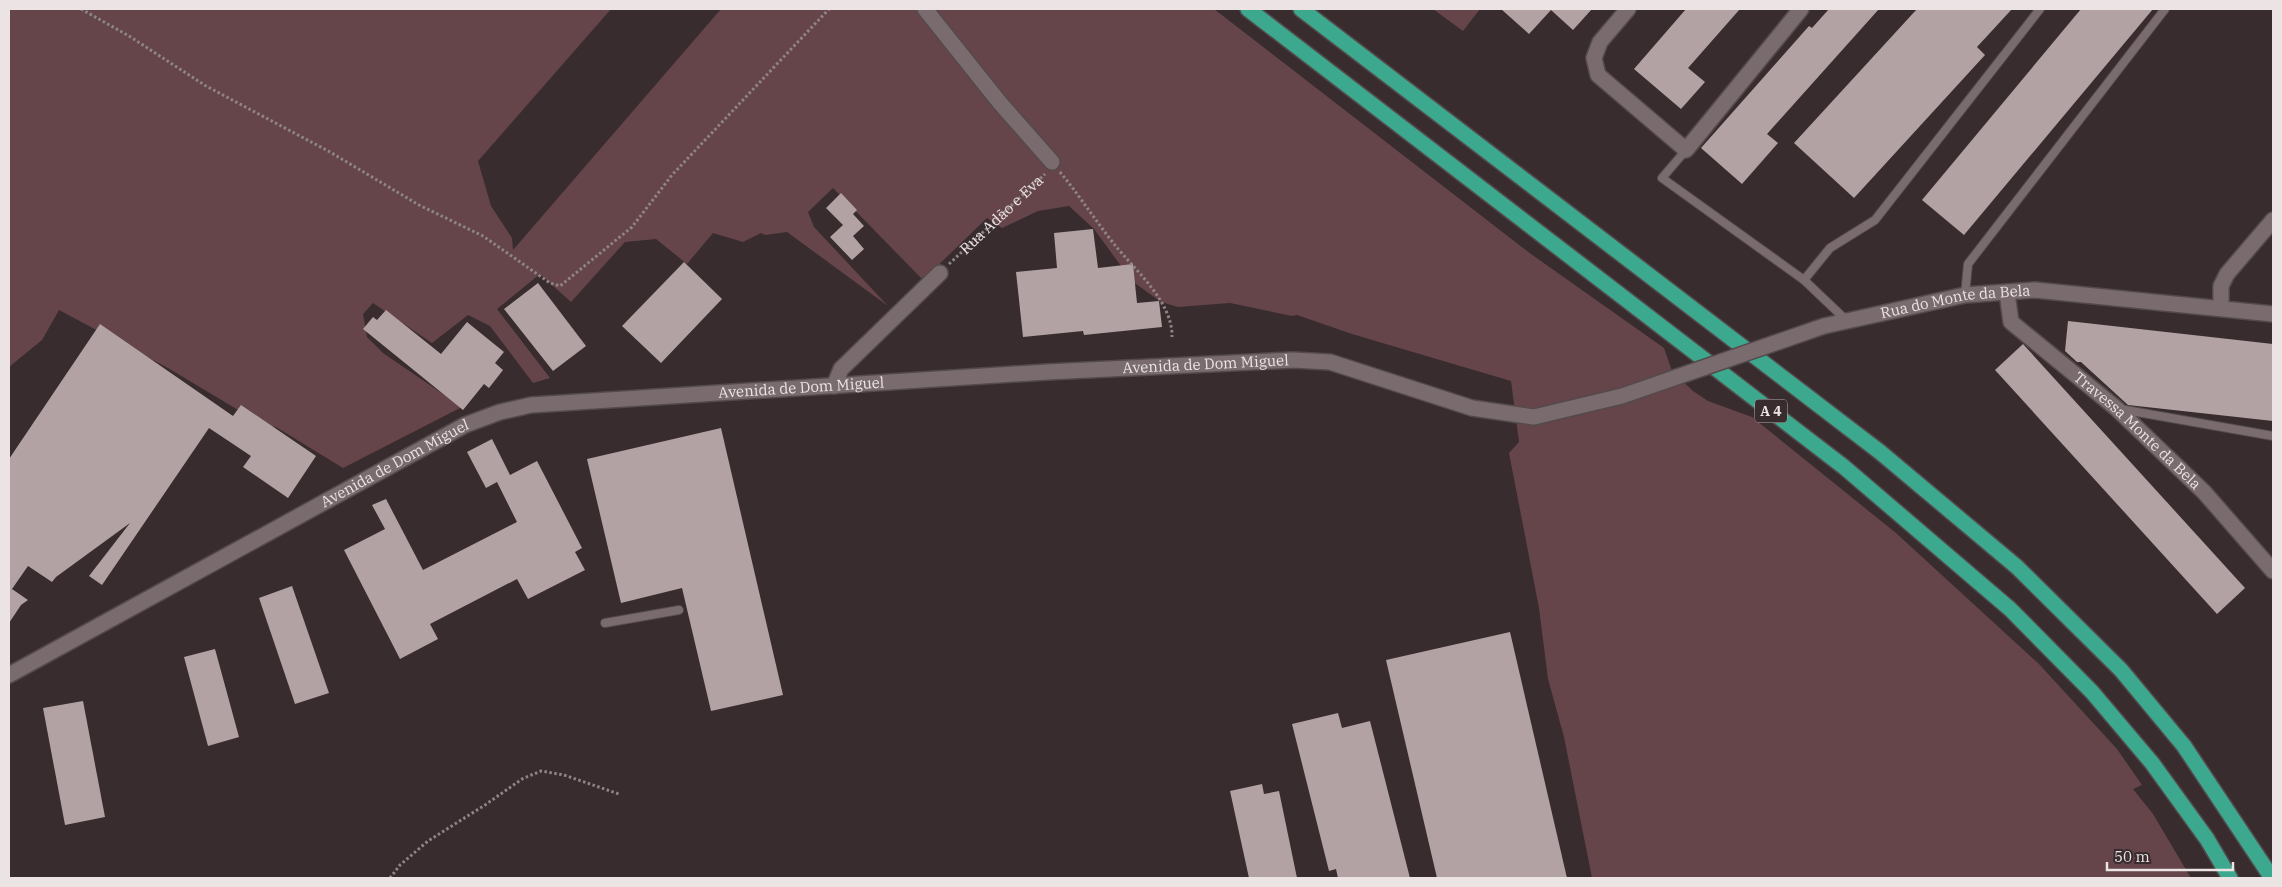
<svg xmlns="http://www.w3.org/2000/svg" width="2282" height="887" font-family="'IBM Plex Serif',serif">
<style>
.green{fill:#65454a}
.building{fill:#b2a2a4}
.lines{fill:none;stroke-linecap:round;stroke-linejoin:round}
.service-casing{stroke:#544a4c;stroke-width:10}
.minor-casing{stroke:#544a4c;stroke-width:18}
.motorway-casing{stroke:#544a4c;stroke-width:18}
.path{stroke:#8f8586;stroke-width:3;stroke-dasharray:2.5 2.5;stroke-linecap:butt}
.service{stroke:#7a6c6e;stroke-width:8}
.minor{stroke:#7a6c6e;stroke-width:15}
.motorway{stroke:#3ca98f;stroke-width:15}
.minor-bridge-casing{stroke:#544a4c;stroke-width:18;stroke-linecap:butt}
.minor-bridge{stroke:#7a6c6e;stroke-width:15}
.labels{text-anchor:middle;stroke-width:5;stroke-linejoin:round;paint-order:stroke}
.shield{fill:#382c2e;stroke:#b5acad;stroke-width:1}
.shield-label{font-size:14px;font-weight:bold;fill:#ebe3e4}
.street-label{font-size:15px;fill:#ebe3e4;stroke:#382c2e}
</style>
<rect width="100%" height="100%" fill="#382c2e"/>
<!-- green -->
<g class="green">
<path d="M9,9H611L478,161L491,206L512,238L513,250L721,9H1214L1531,254L1664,348L1672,371L1693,391L1708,401L1752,417L1896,533L2039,664L2117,749L2142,785L2133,789L2153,814L2191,878H1592L1564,737L1548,679L1539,608L1509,453L1519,442L1511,381L1352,334L1297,315L1292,316L1230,303L1178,307L1161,302L1132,281L1094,229L1069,206L1038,211L1002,228L987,218L923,280L833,188L808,212L814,227L888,306L787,232L765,235L761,233L743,242L713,233L687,264L656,239L625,242L571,302L540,274L497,309L550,378L533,383L490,326L468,315L432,343L373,303L363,314L367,337L383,353L462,407L343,468L276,427L263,425L168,368L59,310L42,340L9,367Z"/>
<path d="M1433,9H1480L1463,31Z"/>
</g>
<!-- building -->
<g class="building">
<path d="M1501,9H1592L1573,30L1551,10L1529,34Z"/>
<path d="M1686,9H1740L1688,68L1705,82L1681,109L1634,69Z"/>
<path d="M1829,9H1879L1767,134L1778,143L1742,184L1701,148L1809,26L1812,28Z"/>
<path d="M1917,9H2012L1977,47L1985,55L1854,198L1794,143Z"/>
<path d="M2081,9H2153L1964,235L1922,200Z"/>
<path d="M841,193L857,210L853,214L864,226L853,236L864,249L852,260L830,237L843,225L826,208Z"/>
<path d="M1093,229L1098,268L1133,264L1137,303L1159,301L1162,327L1084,335L1083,331L1023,337L1016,272L1057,268L1054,233Z"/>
<path d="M684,262L722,299L661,363L622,326Z"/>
<path d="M538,283L586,346L553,371L504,309Z"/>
<path d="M386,310L441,354L467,322L504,352L495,363L503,370L489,388L484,384L463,410L363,329L373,317L377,320Z"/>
<path d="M2068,321L2273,344V421L2128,405L2081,362H2077L2065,351Z"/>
<path d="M100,324L233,416L241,405L316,456L288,498L243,467L251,456L209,428L102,585L89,576L130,523L56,577L52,582L28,566L12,589L28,600L21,605L9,623V459Z"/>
<path d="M2023,344L2245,588L2217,614L1995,370Z"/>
<path d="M721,428L783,695L711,711L682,588L621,603L587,459Z"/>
<path d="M492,439L510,475L537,461L582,548L575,552L585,570L528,599L517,579L430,624L438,639L400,659L344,550L385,529L372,505L386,499L423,570L517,522L497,482L486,488L467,452Z"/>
<path d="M292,586L329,693L295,704L259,598Z"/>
<path d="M1510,632L1567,878H1437L1386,660Z"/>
<path d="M215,649L239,737L208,746L184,657Z"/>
<path d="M83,701L105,817L65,825L43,708Z"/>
<path d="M1338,713L1342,728L1370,721L1410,878H1338L1336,869L1329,871L1292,724Z"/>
<path d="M1262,784L1264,794L1279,791L1297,878H1249L1230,791Z"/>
</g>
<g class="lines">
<defs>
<g id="service">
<path d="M1686,150L1662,178L1804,280L1846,320"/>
<path d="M1804,280L1830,248L1875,220L2040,9"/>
<path d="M1965,295L1968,264L2165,9"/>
<path d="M2120,409L2273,436"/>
<path d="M605,623L679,610"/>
</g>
<g id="minor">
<path d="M925,9L1000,103L1052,162"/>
<path d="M1628,9L1600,42L1594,58L1598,75L1686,150L1801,9"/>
<path id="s2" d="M2007,293L2011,322L2116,408L2204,492L2273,571"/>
<path d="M2221,308V286L2227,274L2273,220"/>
<path id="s3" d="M1824,326L1965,295L2035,290L2273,314"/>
<path d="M834,386L841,369L940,273"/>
<path id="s4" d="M9,675L465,425L500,412L531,405L1047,372L1293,360L1330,362L1472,408L1534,417L1622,396L1648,387"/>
</g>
<g id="motorway">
<path d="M1248,9L1844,467L2010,609L2092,692L2152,763L2207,839L2230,878"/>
<path d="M1301,9L1880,452L2017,567L2121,670L2184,746L2272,878"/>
</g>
</defs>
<!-- service casing -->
<use href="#service" class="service-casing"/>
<!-- minor casing -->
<use href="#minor" class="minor-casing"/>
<!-- motorway casing -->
<use href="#motorway" class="motorway-casing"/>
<!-- path -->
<g class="path">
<path d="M81,9L129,36L206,86L330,152L419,205L483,236L550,283L560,286L632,227L672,175L829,9"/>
<path d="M1060,172C1079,195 1095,220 1114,244C1134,269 1173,302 1172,337"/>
<path id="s1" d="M949,264L1045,174"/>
<path d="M390,878L400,865L428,841L485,805L522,779L541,771L564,775L619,794"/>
</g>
<!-- service -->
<use href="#service" class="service"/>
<!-- minor -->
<use href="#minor" class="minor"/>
<!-- motorway -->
<use href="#motorway" class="motorway"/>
<defs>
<path id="minor-bridge" d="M1648,387L1824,326"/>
</defs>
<!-- minor-bridge casing -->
<use href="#minor-bridge" class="minor-bridge-casing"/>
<!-- minor-bridge -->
<use href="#minor-bridge" class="minor-bridge"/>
</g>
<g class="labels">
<!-- shield labels -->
<rect class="shield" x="1755" y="399.5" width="32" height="23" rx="4"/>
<g class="shield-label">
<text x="1771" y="416">A 4</text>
</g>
<!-- street labels -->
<g class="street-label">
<text dy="5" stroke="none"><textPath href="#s1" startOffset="72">Rua Adão e Eva</textPath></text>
<text dy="5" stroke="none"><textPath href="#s3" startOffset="134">Rua do Monte da Bela</textPath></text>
<text dy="5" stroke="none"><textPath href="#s4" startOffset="1265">Avenida de Dom Miguel</textPath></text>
<text dy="5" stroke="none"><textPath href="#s4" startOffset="860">Avenida de Dom Miguel</textPath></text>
<text dy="5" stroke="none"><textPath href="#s2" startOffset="196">Travessa Monte da Bela</textPath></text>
<text dy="5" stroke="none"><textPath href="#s4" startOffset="440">Avenida de Dom Miguel</textPath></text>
</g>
</g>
<!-- border -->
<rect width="2282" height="887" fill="none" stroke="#ebe3e4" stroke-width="20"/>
<!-- scale -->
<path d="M2107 862v8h126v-8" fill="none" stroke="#ebe3e4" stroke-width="2.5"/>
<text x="2114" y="862" font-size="15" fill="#ebe3e4" stroke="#382c2e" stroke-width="4" paint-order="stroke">50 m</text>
</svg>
